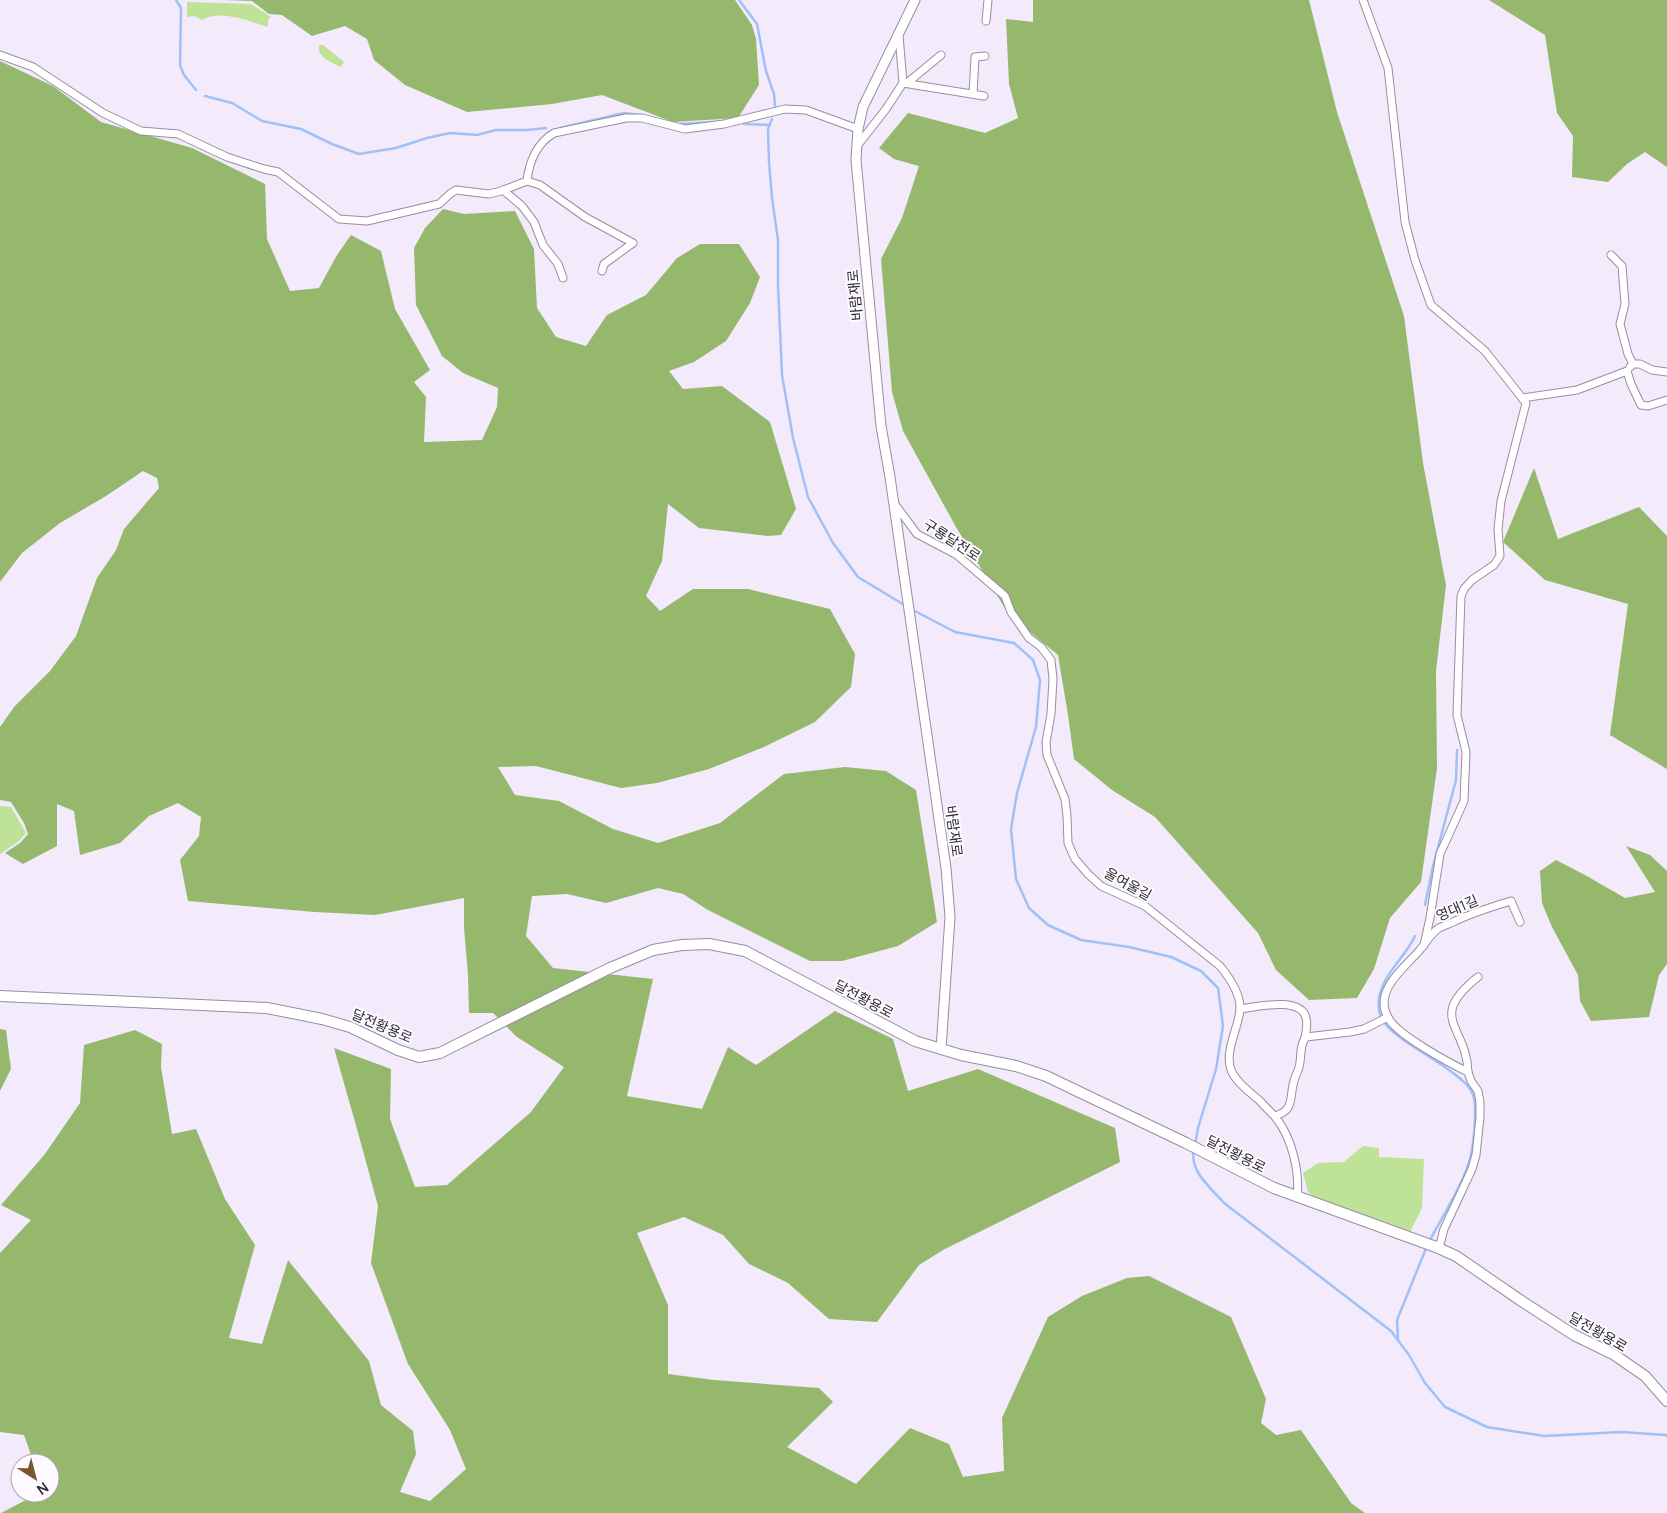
<svg xmlns="http://www.w3.org/2000/svg" width="1667" height="1513" font-family="Manrope,'Noto Sans KR',sans-serif">
<style>
.green{fill:#bee296}
.forest{fill:#95b86d}
.lines{fill:none;stroke-linecap:round;stroke-linejoin:round}
.stream{stroke:#a0c1f8;stroke-width:2.5}
.minor-casing{stroke:#988da1;stroke-width:9}
.tertiary-casing{stroke:#988da1;stroke-width:11}
.secondary-casing{stroke:#988da1;stroke-width:12}
.minor{stroke:#fff;stroke-width:7}
.tertiary{stroke:#fff;stroke-width:9}
.secondary{stroke:#fff;stroke-width:10}
.labels{text-anchor:middle;stroke-width:4;stroke-linejoin:round;paint-order:stroke}
.street-label{font-size:14px;fill:#2e2a32;stroke:#fdfbff}
</style>
<rect width="100%" height="100%" fill="#f3eafc"/>
<!-- green -->
<g class="green">
<path d="M187,2L251,4L271,17L268,20V27C248,21 221,9 202,20L194,16L187,17Z"/>
<path d="M319,45H323L344,62L341,67C331,62 317,58 319,45Z"/>
<path d="M0,806L11,807L26,833L19,841L0,854Z"/>
<path d="M1363,1146L1379,1148V1157L1424,1159L1422,1208L1410,1232L1314,1197L1308,1192L1303,1173L1318,1163L1344,1162Z"/>
</g>
<!-- forest -->
<g class="forest">
<path d="M224,0H735L752,25L756,39L759,85L738,118L673,122L602,95L552,104L467,112L405,85L374,60L367,39L345,26L312,36L282,15L269,14L252,1Z"/>
<path d="M1033,0H1309L1337,112L1404,316L1423,463L1446,585L1436,671L1437,768L1421,882L1390,918L1374,969L1357,998L1309,1000L1276,970L1258,933L1155,817L1112,790L1074,759L1068,715L1058,655L1009,615L956,527L903,431L892,392L881,259L902,218L919,166L894,159L879,148L908,113L985,133L1018,118L1009,84L1006,19L1033,22Z"/>
<path d="M1489,0H1667V167L1645,152L1627,164L1608,182L1572,177L1573,136L1557,113L1545,35Z"/>
<path d="M0,61L53,86L101,122L192,148L265,184L267,239L290,291L319,288L337,255L351,235L381,251L395,309L430,370L414,382L426,397L424,442L482,440L497,407L498,388L463,373L442,356L416,305L414,248L425,228L443,209L464,214L515,211L534,249L537,308L556,337L586,346L607,315L646,295L677,258L700,244H739L760,277L750,303L726,341L694,362L669,371L683,389L722,386L770,422L796,509L781,535L768,536L699,528L668,504L662,561L646,596L660,611L693,589H748L830,609L855,654L851,687L815,722L764,747L709,769L657,783L621,788L536,766L498,767L515,795L559,801L613,829L658,843L720,823L784,774L845,767L886,771L916,790L937,922L898,946L842,961H810L708,910L683,894L658,888L606,903L567,894L532,896L526,936L553,968L653,979L627,1096L702,1109L728,1047L756,1065L835,1011L893,1039L908,1091L978,1069L1115,1128L1120,1162L943,1250L919,1265L877,1322L829,1319L788,1283L749,1264L723,1235L684,1217L637,1233L668,1305V1374L714,1380L819,1388L833,1402L787,1447L856,1484L910,1428L949,1444L963,1477L1004,1471L1002,1418L1048,1317L1082,1296L1127,1278L1149,1276L1231,1317L1266,1399L1261,1423L1276,1435L1301,1430L1351,1503L1365,1513H1L39,1493H50V1463H34L24,1435L0,1432V1253L31,1220L1,1205L45,1154L80,1103L84,1045L135,1030L162,1044L161,1067L172,1134L196,1129L225,1199L255,1245L229,1338L262,1344L288,1260L369,1361L381,1405L413,1431L416,1454L400,1492L430,1501L466,1469L450,1430L408,1364L371,1263L378,1206L359,1136L334,1048L391,1069L390,1119L415,1187L447,1185L531,1112L564,1067L517,1037L493,1013H469L468,975L464,928V898L375,915L315,912L188,901L180,860L199,836L201,817L178,803L149,816L120,843L80,855L74,811L57,804V846L23,864L5,853L20,843L28,834L24,823L11,802L0,800V727L14,707L50,671L76,636L97,578L116,550L124,529L159,488L157,478L143,471L106,496L60,523L22,553L0,582Z"/>
<path d="M1534,468L1558,539L1639,507L1667,536V769L1610,735L1628,604L1545,580L1503,542Z"/>
<path d="M1626,846L1650,855L1667,871V964L1659,975L1649,1017L1591,1021L1580,1001L1578,975L1552,927L1542,903L1540,871L1556,860L1585,875L1625,898L1655,892Z"/>
<path d="M0,1029L6,1030L11,1069L0,1091Z"/>
</g>
<g class="lines">
<!-- stream -->
<g class="stream">
<path d="M176,0L181,8L180,65L184,75L196,90"/>
<path d="M739,0L757,24L766,71L774,94L775,106"/>
<path d="M205,96L232,103L262,121L301,129L332,144L359,154L396,148L427,138L450,133L477,135L496,130H527L546,128"/>
<path d="M772,119L768,129L769,162L772,198L778,240V285L782,375L793,438L808,497L833,543L858,577L906,606"/>
<path d="M679,124L715,122"/>
<path d="M744,124L770,125"/>
<path d="M560,128L624,113L639,115"/>
<path d="M911,609L955,632L1014,643L1033,660L1040,680L1036,727L1017,793L1011,829L1016,879L1029,908L1048,925L1081,940L1129,947L1171,957L1201,971L1218,988L1223,1026L1216,1069L1198,1128L1195,1145"/>
<path d="M1425,905L1433,866L1456,780L1457,750"/>
<path d="M1415,936C1404,960 1375,980 1379,1010C1381,1024 1394,1033 1405,1041C1425,1055 1451,1068 1467,1085C1476,1095 1475,1105 1475,1117C1475,1130 1473,1144 1471,1155C1464,1184 1443,1215 1429,1242"/>
<path d="M1194,1150C1189,1171 1211,1188 1224,1203L1391,1331L1409,1355L1425,1383L1445,1407L1487,1427L1544,1436L1621,1432L1666,1435L1667,1436"/>
<path d="M1398,1340L1397,1320L1427,1246"/>
</g>
<defs>
<g id="minor">
<path d="M1363,0L1388,68L1405,222L1415,260L1431,305L1485,351L1526,403L1501,501L1498,529L1500,556L1494,565L1472,580L1464,589L1461,596L1457,715L1466,752L1464,801L1440,854L1430,918L1424,945"/>
<path d="M986,21L988,0"/>
<path d="M0,55L33,67L103,113L141,131L178,134L227,157L264,169L278,172L339,219L367,221L439,204L451,193L456,190L489,194L501,191L527,181C529,162 537,143 554,133L626,118H642L685,129L724,124L785,109L806,110L858,129"/>
<path d="M903,83L984,96"/>
<path d="M907,83L941,55"/>
<path d="M973,94L975,57L985,56"/>
<path d="M857,146L886,109L903,83L899,35"/>
<path d="M527,181L540,185L585,217L633,243L604,264L602,271"/>
<path d="M503,190L522,206L534,222L543,245L558,264L563,278"/>
<path d="M1611,255L1622,266L1625,304L1620,324L1628,354L1633,364"/>
<path d="M1630,367L1633,364H1640L1652,370L1667,372"/>
<path d="M1522,398L1577,390L1627,371L1631,384L1641,405L1648,406L1667,400"/>
<path d="M894,503L917,534L957,555L1005,596L1011,612L1029,638L1041,647L1051,660L1053,679L1051,714L1046,742L1047,755L1065,799L1067,816L1068,843L1075,859L1088,874L1101,886L1145,906L1220,966C1229,977 1241,995 1240,1010C1238,1030 1222,1055 1233,1074C1239,1085 1251,1093 1260,1101C1265,1107 1271,1112 1276,1118C1292,1138 1300,1172 1297,1197"/>
<path d="M1240,1009C1256,1007 1301,996 1306,1018C1308,1024 1306,1032 1305,1038"/>
<path d="M1468,1072C1467,1026 1426,1018 1478,977"/>
<path d="M1275,1116C1295,1110 1289,1098 1294,1081C1295,1076 1298,1072 1299,1067C1302,1057 1299,1045 1306,1037L1350,1032L1364,1029L1388,1017"/>
<path d="M1439,1248L1444,1229L1472,1169L1476,1155L1480,1117V1102L1478,1091L1471,1081L1468,1072C1449,1063 1398,1035 1389,1019C1372,992 1403,969 1419,951C1426,943 1430,934 1439,928C1443,926 1449,924 1453,922C1472,913 1491,907 1511,901L1520,922"/>
</g>
<path id="tertiary" d="M915,0L863,107L858,129L856,160L881,426L890,477L946,868L950,917L941,1049"/>
<path id="secondary" d="M0,996L267,1008L322,1019L350,1027L398,1050L419,1057L440,1053L610,968L653,950L682,945L709,944L745,951L915,1041L961,1055L1016,1066L1046,1076L1186,1143L1274,1188L1436,1247L1456,1256L1520,1300L1574,1335L1613,1354L1645,1376L1667,1401"/>
</defs>
<!-- minor casing -->
<use href="#minor" class="minor-casing"/>
<!-- tertiary casing -->
<use href="#tertiary" class="tertiary-casing"/>
<!-- secondary casing -->
<use href="#secondary" class="secondary-casing"/>
<!-- minor -->
<use href="#minor" class="minor"/>
<!-- tertiary -->
<use href="#tertiary" class="tertiary"/>
<!-- secondary -->
<use href="#secondary" class="secondary"/>
</g>
<g class="labels">
<!-- street labels -->
<g class="street-label">
<text transform="translate(855 295) rotate(-95)" y="5">바람재로</text>
<text transform="translate(952 540) rotate(33)" y="5">구룡달전로</text>
<text transform="translate(954 831) rotate(82)" y="5">바람재로</text>
<text transform="translate(1128 884) rotate(29)" y="5">울여울길</text>
<text transform="translate(1457 908) rotate(-23)" y="5">영대1길</text>
<text transform="translate(864 999) rotate(28)" y="5">달전황용로</text>
<text transform="translate(382 1026) rotate(23)" y="5">달전황용로</text>
<text transform="translate(1236 1154) rotate(27)" y="5">달전황용로</text>
<text transform="translate(1598 1332) rotate(30)" y="5">달전황용로</text>
</g>
</g>
<!-- north arrow -->
<g transform="translate(35 1478) rotate(144)"><circle r="24" fill="#fdfbff" stroke="#aaa7ad"/>
<path d="M0-4L9 19L0 12L-9 19Z" fill="#78562e"/>
<text y="-8" font-size="14" font-weight="bold" text-anchor="middle" fill="#2e2a32">N</text>
</g>
</svg>
